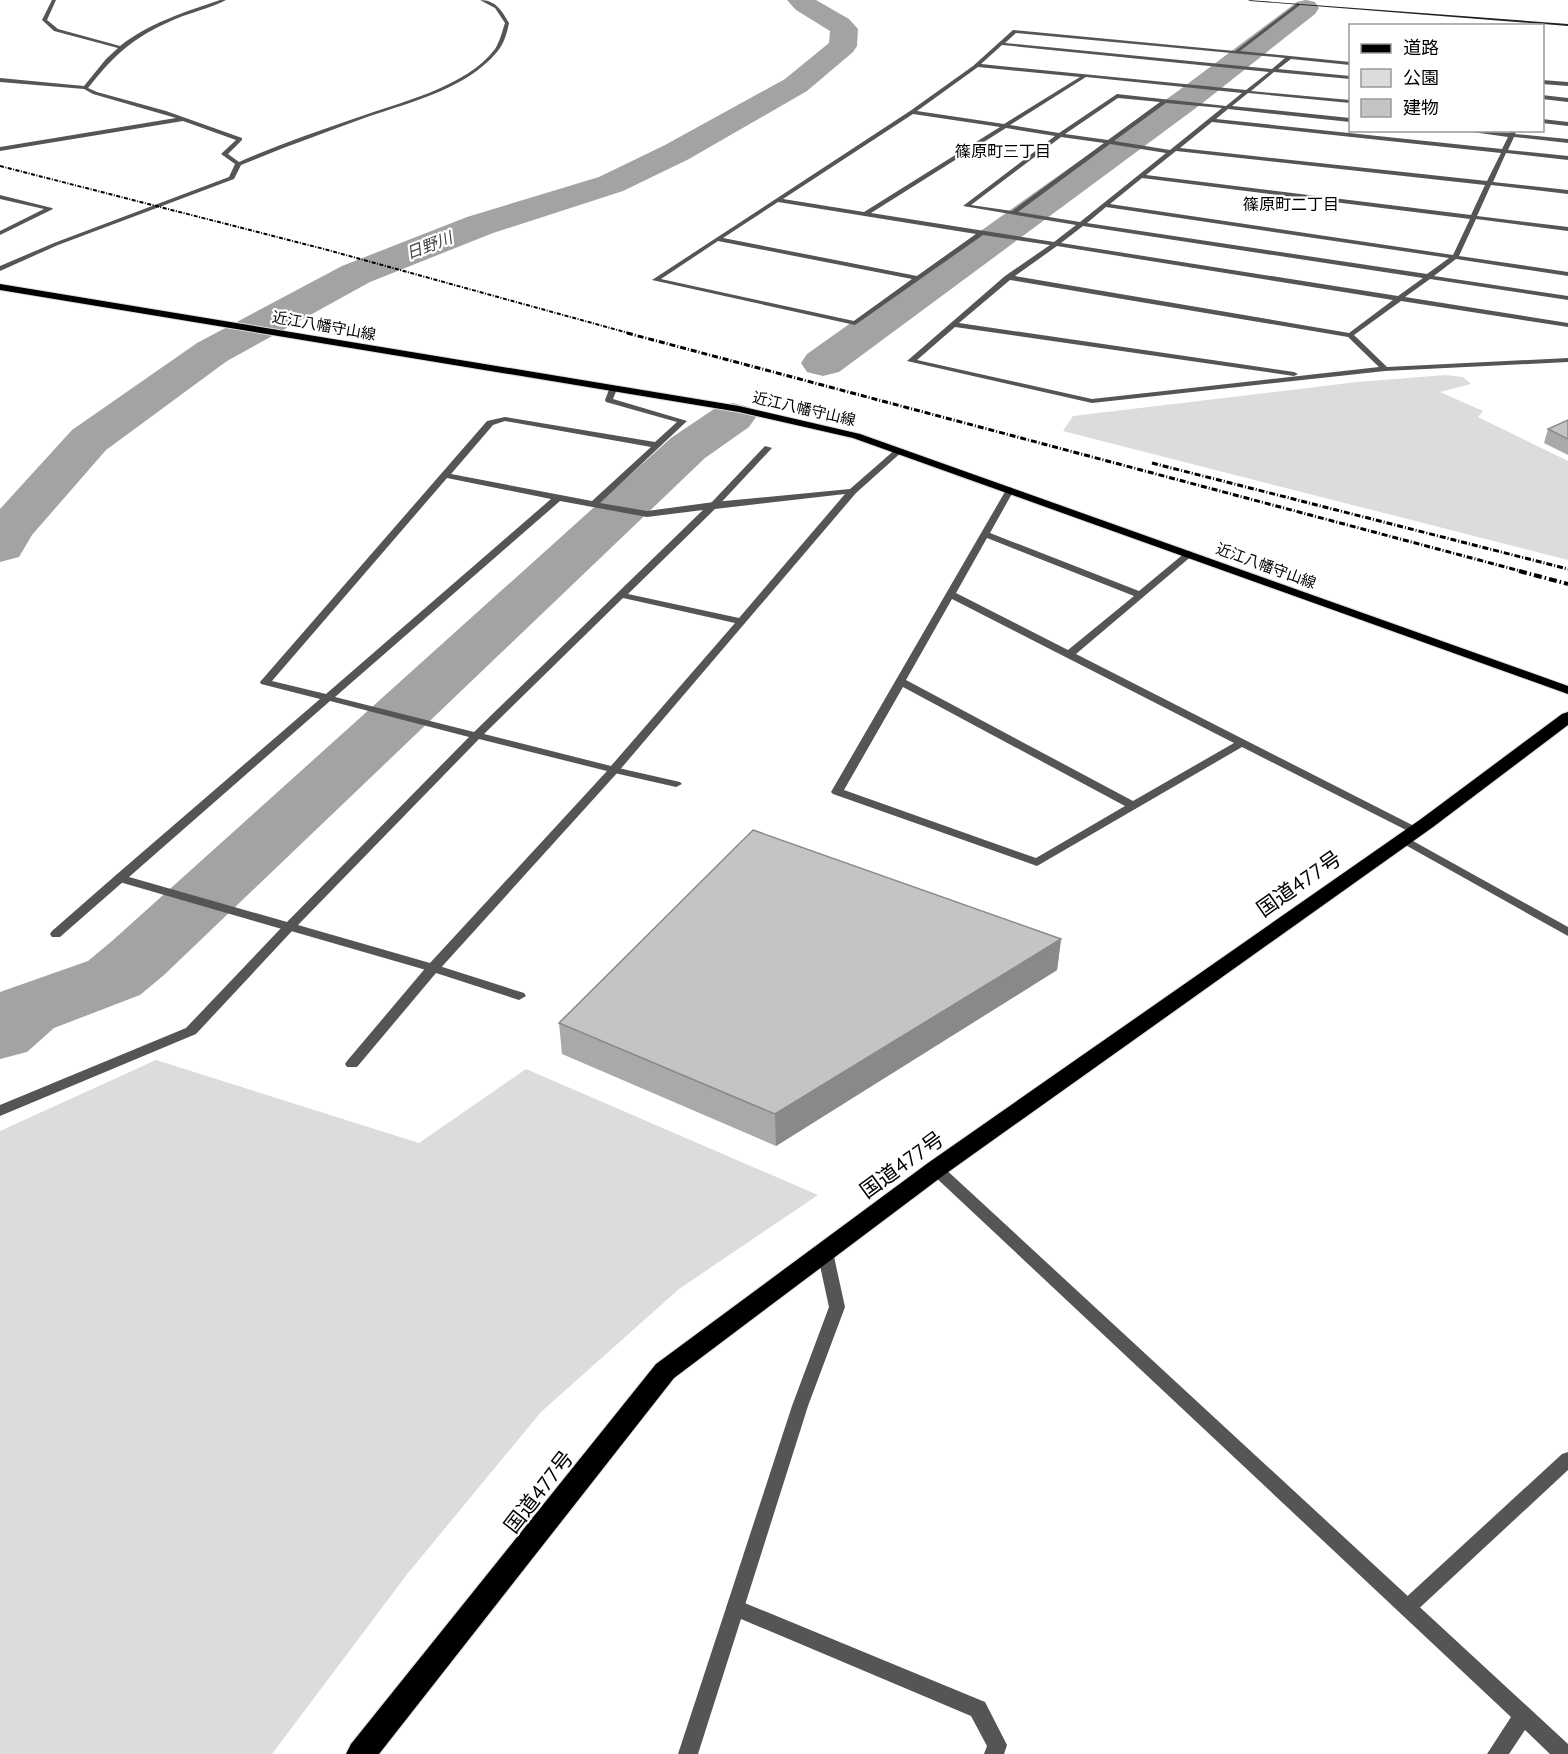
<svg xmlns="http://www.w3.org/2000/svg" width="1568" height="1754" font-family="'PT Sans','Noto Sans JP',sans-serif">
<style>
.green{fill:#dcdcdc}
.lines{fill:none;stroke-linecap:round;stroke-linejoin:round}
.river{fill:#a3a3a3;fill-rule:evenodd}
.primary-casing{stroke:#dbdbdb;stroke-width:2}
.highway-casing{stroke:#dbdbdb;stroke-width:2}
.lane{fill:#555;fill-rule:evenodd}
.street{fill:#555;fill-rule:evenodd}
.secondary{fill:#222;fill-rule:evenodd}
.primary{fill:#000;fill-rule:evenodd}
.highway{fill:#000;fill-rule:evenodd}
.rail-far2{stroke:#000;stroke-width:2;stroke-dasharray:4 1.5 1 1.5;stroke-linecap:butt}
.rail-far1{stroke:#000;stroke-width:3;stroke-dasharray:6 2 1 2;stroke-linecap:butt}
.rail{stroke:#000;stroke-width:4;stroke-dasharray:8 3 1.5 3;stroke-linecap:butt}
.wall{fill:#a9a9a9}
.shaded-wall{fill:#898989}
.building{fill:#c4c4c4;stroke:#898989;stroke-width:1.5}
.labels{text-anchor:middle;stroke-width:4.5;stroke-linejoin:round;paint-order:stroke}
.far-street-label{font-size:15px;fill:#000;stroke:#fff}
.far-neighbourhood-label{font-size:16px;fill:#000;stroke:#fff}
.far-water-label{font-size:16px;font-style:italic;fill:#444;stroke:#fff}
.near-street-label{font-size:21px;fill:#000;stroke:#fff}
</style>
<rect width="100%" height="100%" fill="#fff"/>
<!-- green -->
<g class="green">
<path d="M1446,375L1463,377L1471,384L1440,392L1483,411L1478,417L1568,461V560L1063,431L1073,416L1357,382Z"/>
<path d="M156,1060L419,1143L526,1069L818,1195L679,1289L541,1412L408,1573L272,1754H0V1131Z"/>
</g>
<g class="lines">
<!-- river -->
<g class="river">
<path d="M787,0H816L849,19L858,29L857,46L853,52L807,91L689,159L623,191L493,233L370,282L227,361L106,450L32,535L19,557L0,562V509L72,430L197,343L342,266L467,217L599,177L665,145L785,79L829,43L830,31L796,10Z"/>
<path d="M1306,0L1315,2L1319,8L1315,14L1200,105L839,372L823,376L807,372L801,363L807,354L1178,91L1297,2Z"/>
<path d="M733,403L749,407L756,417L749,427L705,458L164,975L140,995L54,1028L27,1052L0,1059V992L88,961L112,941L671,438L717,407Z"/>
</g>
<defs>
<path id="primary" d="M0,284L739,406L860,434L1568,686V694L853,438L739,412L0,290Z"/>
<path id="highway" d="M1568,712V725L1433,827L944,1175L674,1378L379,1754H346L351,1744L656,1364L928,1163L1421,819L1562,714Z"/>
</defs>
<!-- primary casing -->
<use href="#primary" class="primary-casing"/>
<!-- highway casing -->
<use href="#highway" class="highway-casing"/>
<!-- lane -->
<g class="lane">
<path d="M765,446L772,448L717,507H711V503Z"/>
<path d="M614,767L680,782L682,784L676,787L610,772L608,770L610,768Z"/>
<path d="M120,874L124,875L126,878L124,881L60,937H52L50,934L52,931L116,875Z"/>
<path d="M288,924L294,928L292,931L196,1034L0,1116V1105L186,1028L284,925Z"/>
<path d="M433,964L524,993L526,996L519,1000L436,973L357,1067H347L345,1064L347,1061L428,965Z"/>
<path d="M825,1246L830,1248L833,1252L845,1307L808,1406L744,1608L741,1614L735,1617L729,1614L726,1608L792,1406L829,1307L817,1252L820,1248Z"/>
<path d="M1568,1452V1470L1413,1614L1407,1617L1401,1614L1398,1608L1401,1602L1562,1454Z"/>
</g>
<!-- street -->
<g class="street">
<path d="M52,0H56L47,20L58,29L120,46C149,23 185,12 220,0H226C213,7 197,11 183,16C138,34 118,50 88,88L97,92L166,111L242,138V140L228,154L239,162C277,145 316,132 356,118C398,103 467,87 495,49C500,41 502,32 505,23L495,8L480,0C496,0 502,11 509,23C507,33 504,44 497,52C466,89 411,102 367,117C330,131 292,144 256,159L241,165L234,179L58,245L0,271V266L54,243L229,177L235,164L221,154L236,140L183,121L0,151V147L176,118L93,94L84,89L0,82V78L84,86L106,59L118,48L54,31L42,20Z"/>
<path d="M1298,3L1300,5L1240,51L1350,62V65L1291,59L1278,69L1350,76V79L1274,72L1251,91L1350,100V103L1248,93L1232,106L1350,118V122L1228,109L1216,119L1502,149L1508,137L1458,130L1510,133L1511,130H1517L1515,134L1568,139V143L1514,137L1508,150L1568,156V160L1506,153L1493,182L1568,190V194L1491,185L1477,216L1568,227V231L1476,219L1459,256L1568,272V276L1456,259L1434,276L1568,296V300L1430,279L1405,297L1568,323V327L1401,301L1354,335L1387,367L1568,358V362L1385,371L1092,403L907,361L1005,276L1050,245L983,235L855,325L652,280L910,111L973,66L1013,30L1235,51ZM1016,33L1285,58L1272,69L1005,43ZM1002,45L1269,72L1246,90L981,64ZM978,67L1080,77L1004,124L917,111ZM1086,77L1242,93L1226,106L1117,94L1059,133L1010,125ZM1118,98L1160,102L1108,140L1065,134ZM1166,103L1222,108L1170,150L1114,141ZM913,114L1000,127L864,212L783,199ZM1212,122L1501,153L1487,181L1180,148ZM1006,128L1055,136L963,206L1076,225L1054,242L871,213ZM1061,137L1104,143L1012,211L971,205ZM1110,144L1166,153L1080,222L1018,212ZM1176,151L1485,185L1471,215L1146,175ZM1142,178L1470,219L1453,255L1110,204ZM778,202L976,234L917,276L723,238ZM1106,207L1449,258L1427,274L1087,223ZM1083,226L1423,278L1398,296L1061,243ZM718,241L912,279L854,321L661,279ZM1057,246L1393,300L1349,333L1015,276ZM1010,280L1348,337L1379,367L1092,399L917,360L955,327L1294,376L1298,374L1294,372L959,323Z"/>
<path d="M1542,80L1568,82V86L1542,84Z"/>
<path d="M1542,95L1568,98V102L1542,99Z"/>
<path d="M1542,119L1568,122V126L1542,123Z"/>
<path d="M0,195L52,208L53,209L0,235V231L44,209L0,199Z"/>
<path d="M610,387L617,389L613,399L687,421L600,503L647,511L714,502L850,489L897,448L904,450L856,493L618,772L438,971L433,972L291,931H284L282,929L116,881L114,878L116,875L320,699L261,684L260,682L487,421L505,417L655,442L677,422L606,402L605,400ZM505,421L651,447L592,501L451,474L493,425ZM447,478L551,499L326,694L272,681ZM845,494L739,618L628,594L715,509ZM560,501L647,517L703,510L474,732L335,697ZM623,598L735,623L611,766L484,734ZM330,701L469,737L287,922L129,877ZM479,739L607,771L430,963L298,925Z"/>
<path d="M1010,487L1014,490L990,533L1139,591L1186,552L1189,551L1194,554L1076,654L1420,829L1422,831L1420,833H1412L1242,747L1037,866L833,794L831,792L1006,490ZM987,538L1134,596L1068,650L956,593ZM952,599L1234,743L1133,801L906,680ZM903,687L1125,806L1036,858L844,790Z"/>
<path d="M1404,836L1568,927V936L1400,842L1398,840Z"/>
<path d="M936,1164L941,1165L1568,1744V1754H1550L1525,1730L1509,1754H1487L1511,1717L931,1173L929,1169L931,1165Z"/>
<path d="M735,1599L985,1702L1007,1745L1004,1754H984L987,1746L971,1716L741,1619L698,1754H678L726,1608L729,1602Z"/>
</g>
<!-- secondary -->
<path class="secondary" d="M1248,0L1568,24V26L1250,1Z"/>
<!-- primary -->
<use href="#primary" class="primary"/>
<!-- highway -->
<use href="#highway" class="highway"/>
<!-- rail-far2 -->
<path class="rail-far2" d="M0,166L324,249L632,334"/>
<!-- rail-far1 -->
<g class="rail-far1">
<path d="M627,333L1524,572"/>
<path d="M1152,463L1568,569"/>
</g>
<!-- rail -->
<path class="rail" d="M1519,571L1568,584"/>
</g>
<!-- wall -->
<g class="wall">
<path d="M1568,420V455L1544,443L1548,429Z"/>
<path d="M1061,939L1057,970L776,1146L562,1054L559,1023Z"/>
</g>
<!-- shaded-wall -->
<path class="shaded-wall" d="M1061,939L1057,970L776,1146L775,1114Z"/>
<!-- building -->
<g class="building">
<path d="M1568,420V439L1548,429Z"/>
<path d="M753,830L1061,939L775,1114L559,1023Z"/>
</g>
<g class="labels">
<!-- far-street labels -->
<g class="far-street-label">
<text transform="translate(324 326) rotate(10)" y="5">近江八幡守山線</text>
<text transform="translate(804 409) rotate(13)" y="5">近江八幡守山線</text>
<text transform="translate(1266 566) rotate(20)" y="5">近江八幡守山線</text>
</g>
<!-- far-neighbourhood labels -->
<g class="far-neighbourhood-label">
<text x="1003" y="157">篠原町三丁目</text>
<text x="1291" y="210">篠原町二丁目</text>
</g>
<!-- far-water labels -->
<g class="far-water-label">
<text transform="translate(429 245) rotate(-21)" y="6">日野川</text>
</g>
<!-- near-street labels -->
<g class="near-street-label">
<text transform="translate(1299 884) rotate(-35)" y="7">国道477号</text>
<text transform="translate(902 1165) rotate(-36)" y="7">国道477号</text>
<text transform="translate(539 1492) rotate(-52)" y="7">国道477号</text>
</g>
</g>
<!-- legend -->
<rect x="1349" y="24" width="195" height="108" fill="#ffffff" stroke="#999999" stroke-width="1.5"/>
<rect x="1361" y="44" width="30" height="9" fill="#000000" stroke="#999999" stroke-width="1.5"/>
<text x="1403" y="54" font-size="18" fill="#000000">道路</text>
<rect x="1361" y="69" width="30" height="18" fill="#dcdcdc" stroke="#999999" stroke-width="1.5"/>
<text x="1403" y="84" font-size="18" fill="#000000">公園</text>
<rect x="1361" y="99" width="30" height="18" fill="#c4c4c4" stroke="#999999" stroke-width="1.5"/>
<text x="1403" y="114" font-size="18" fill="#000000">建物</text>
</svg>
